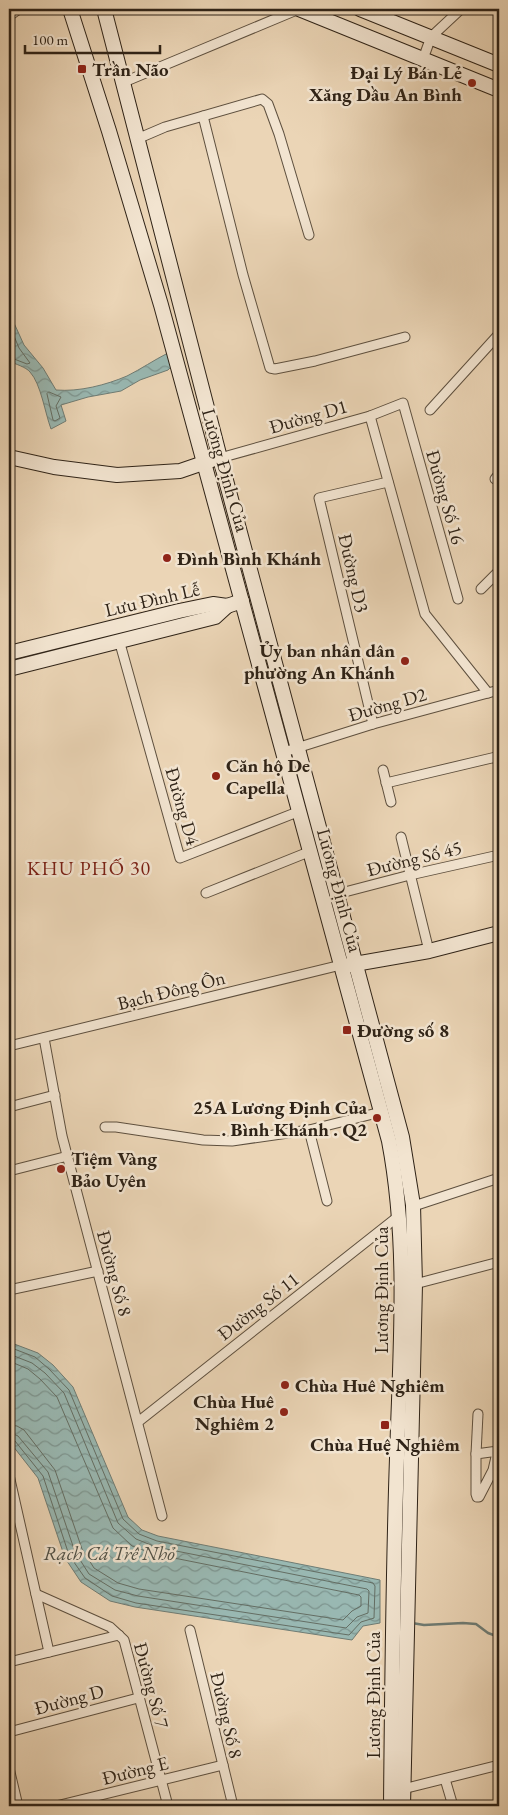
<svg xmlns="http://www.w3.org/2000/svg" width="508" height="1815" font-family="'EB Garamond',serif">
<style>
.water{fill:url(#water-waves);stroke:#6f7c74}
.lines{fill:none;stroke-linecap:round;stroke-linejoin:round}
.shore{stroke:#646e64;stroke-width:1}
.stream{stroke:#6f7c74;stroke-width:2.5}
.street-casing{stroke:#5e503f;stroke-width:11}
.secondary-casing{stroke:#2f2317;stroke-width:16}
.street{stroke:#f2e4d0;stroke-width:9}
.secondary{stroke:#f2e4d0;stroke-width:14}
.poi-dot{fill:#8f2418;stroke:#f2e4d0;stroke-width:2}
.labels{text-anchor:middle;stroke-width:5;stroke-linejoin:round;paint-order:stroke}
.poi-label{font-size:19px;font-weight:bold;fill:#2f2317;stroke:#f2e4d0;text-anchor:start}
.street-label{font-size:19px;fill:#2f2317;stroke:#f2e4d0}
.neighbourhood-label{font-size:20px;letter-spacing:1px;fill:#7a1f14;stroke:#f2e4d0}
.water-label{font-size:20px;font-style:italic;fill:#4f5046;stroke:#f2e4d0}
</style>
<defs>
<pattern id="water-waves" width="16" height="10" patternUnits="userSpaceOnUse" patternTransform="scale(1.25)"><rect width="16" height="10" fill="#99b8b2"/><path d="M0 5q4-4 8 0t8 0" fill="none" stroke="#7d9590"/></pattern>
</defs>
<rect width="100%" height="100%" fill="#ebd5b6"/>
<filter id="stains"><feTurbulence type="fractalNoise" baseFrequency=".004" numOctaves="4"/><feColorMatrix values="0 0 0 0 .2 0 0 0 0 .09 0 0 0 0 .02 0 0 0 .5 -.17"/></filter>
<radialGradient id="worn" r=".72"><stop offset=".6" stop-color="#630" stop-opacity="0"/><stop offset="1" stop-color="#630" stop-opacity=".3"/></radialGradient>
<!-- water -->
<g class="water">
<path d="M9,312L24,345L43,368L56,390C79,392 106,385 127,376C141,369 154,360 168,353L172,366L168,370L140,380L121,391L88,397L61,405L66,421L51,429C45,413 41,384 30,372C26,367 15,364 9,361Z"/>
<path d="M9,1342L38,1353L53,1365L73,1387L128,1517L142,1530L158,1536L380,1580V1623L363,1626L352,1640L135,1607L110,1601L81,1582L65,1558L38,1478L9,1441Z"/>
</g>
<g class="lines">
<!-- shore -->
<g class="shore">
<path d="M9,324L19,348L30,363L27,364L9,357"/>
<path d="M49,392L61,397L56,406L60,418L55,421L53,420L47,394Z"/>
<path d="M9,1347L35,1357L49,1369L69,1390L123,1519L139,1534L157,1541L373,1583L375,1586L374,1618L361,1622L349,1635L136,1603L112,1596L85,1578L69,1555L43,1476L15,1441L9,1439"/>
<path d="M9,1354L32,1363L45,1373L64,1393L118,1523L136,1539L156,1547L367,1589L369,1591L368,1613L357,1617L346,1628L138,1596L115,1590L89,1574L75,1552L48,1472L18,1436L9,1432"/>
<path d="M9,1361L28,1369L40,1379L57,1397L113,1528L132,1546L154,1554L359,1595L361,1597V1606L352,1611L343,1620L139,1589L118,1583L94,1568L82,1549L55,1470L24,1430L17,1426L9,1425"/>
</g>
<!-- stream -->
<path class="stream" d="M412,1623L424,1625L463,1623L476,1624L488,1633L499,1637"/>
<defs>
<g id="street">
<path d="M9,16L19,9"/>
<path d="M423,59L431,37L461,9"/>
<path d="M124,82L299,9"/>
<path d="M203,116L243,275L270,368L275,369L315,361L405,337"/>
<path d="M137,139L165,127L262,99L268,104L279,134L309,235"/>
<path d="M430,410L499,334"/>
<path d="M370,416L425,614L488,693"/>
<path d="M220,458L370,416L403,403L458,599"/>
<path d="M495,479L499,474"/>
<path d="M481,589L499,571"/>
<path d="M119,640L180,858L300,811"/>
<path d="M373,724L319,498L388,482"/>
<path d="M284,752L373,724L499,690"/>
<path d="M383,770L391,802"/>
<path d="M386,783L496,757L499,764"/>
<path d="M401,837L429,951"/>
<path d="M206,893L311,851"/>
<path d="M337,894L410,875L499,855"/>
<path d="M44,1038L62,1136L162,1516"/>
<path d="M9,1046L341,965"/>
<path d="M9,1107L55,1095"/>
<path d="M105,1127H116L203,1140L232,1141L309,1130L381,1112"/>
<path d="M309,1130L327,1201"/>
<path d="M9,1171L68,1156"/>
<path d="M411,1207L499,1178"/>
<path d="M415,1284L499,1262"/>
<path d="M9,1290L98,1271"/>
<path d="M138,1422L400,1215"/>
<path d="M498,1451L476,1454V1494L477,1497H479L493,1470L499,1444"/>
<path d="M476,1454L478,1414"/>
<path d="M9,1475L49,1652"/>
<path d="M36,1594L110,1627L124,1640L168,1806"/>
<path d="M190,1630L233,1806"/>
<path d="M9,1662L119,1635"/>
<path d="M9,1732L138,1698"/>
<path d="M9,1768L18,1806"/>
<path d="M445,1779L453,1806"/>
<path d="M403,1789L499,1765"/>
<path d="M56,1806L223,1765"/>
</g>
<g id="secondary">
<path d="M70,9L109,131L161,305L389,1141C409,1246 400,1352 397,1458C393,1574 392,1690 391,1806"/>
<path d="M104,9L220,458L402,1137L413,1205L415,1284L403,1806"/>
<path d="M299,9L499,90"/>
<path d="M360,9L499,65"/>
<path d="M9,457L54,467L117,475L180,471L212,460"/>
<path d="M9,653L179,611L213,604L227,606L242,601"/>
<path d="M9,669L215,617L227,606"/>
<path d="M349,965L429,951L499,933"/>
</g>
</defs>
<!-- street casing -->
<use href="#street" class="street-casing"/>
<!-- secondary casing -->
<use href="#secondary" class="secondary-casing"/>
<!-- street -->
<use href="#street" class="street"/>
<!-- secondary -->
<use href="#secondary" class="secondary"/>
</g>
<!-- markers -->
<g class="poi-dot">
<rect x="77" y="64" width="10" height="10" rx="2.5"/>
<circle cx="472" cy="83" r="5"/>
<circle cx="167" cy="558" r="5"/>
<circle cx="405" cy="661" r="5"/>
<circle cx="216" cy="776" r="5"/>
<rect x="342" y="1025" width="10" height="10" rx="2.5"/>
<circle cx="377" cy="1118" r="5"/>
<circle cx="61" cy="1169" r="5"/>
<circle cx="285" cy="1385" r="5"/>
<circle cx="284" cy="1412" r="5"/>
<rect x="380" y="1420" width="10" height="10" rx="2.5"/>
</g>
<g class="labels">
<!-- poi labels -->
<g class="poi-label">
<text x="92" y="76">Trần Não</text>
<text x="462" y="79" text-anchor="end">Đại Lý Bán Lẻ<tspan x="462" dy="22">Xăng Dầu An Bình</tspan></text>
<text x="177" y="565">Đình Bình Khánh</text>
<text x="395" y="657" text-anchor="end">Ủy ban nhân dân<tspan x="395" dy="22">phường An Khánh</tspan></text>
<text x="226" y="772">Căn hộ De<tspan x="226" dy="22">Capella</tspan></text>
<text x="357" y="1037">Đường số 8</text>
<text x="367" y="1114" text-anchor="end">25A Lương Định Của<tspan x="367" dy="22">. Bình Khánh . Q2</tspan></text>
<text x="71" y="1165">Tiệm Vàng<tspan x="71" dy="22">Bảo Uyên</tspan></text>
<text x="295" y="1392">Chùa Huê Nghiêm</text>
<text x="274" y="1408" text-anchor="end">Chùa Huê<tspan x="274" dy="22">Nghiêm 2</tspan></text>
<text x="385" y="1451" text-anchor="middle">Chùa Huệ Nghiêm</text>
</g>
<!-- street labels -->
<g class="street-label">
<text transform="translate(308 416) rotate(-16)" y="7">Đường D1</text>
<text transform="translate(226 470) rotate(74)" y="7">Lương Định Của</text>
<text transform="translate(446 497) rotate(74)" y="7">Đường Số 16</text>
<text transform="translate(354 573) rotate(77)" y="7">Đường D3</text>
<text transform="translate(152 599) rotate(-13)" y="7">Lưu Đình Lễ</text>
<text transform="translate(387 704) rotate(-16)" y="7">Đường D2</text>
<text transform="translate(183 806) rotate(74)" y="7">Đường D4</text>
<text transform="translate(414 858) rotate(-14)" y="7">Đường Số 45</text>
<text transform="translate(340 890) rotate(75)" y="7">Lương Định Của</text>
<text transform="translate(171 990) rotate(-14)" y="7">Bạch Đông Ôn</text>
<text transform="translate(115 1273) rotate(75)" y="7">Đường Số 8</text>
<text transform="translate(381 1290) rotate(-90)" y="7">Lương Định Của</text>
<text transform="translate(258 1306) rotate(-38)" y="7">Đường Số 11</text>
<text transform="translate(152 1685) rotate(75)" y="7">Đường Số 7</text>
<text transform="translate(373 1695) rotate(-90)" y="7">Lương Định Của</text>
<text transform="translate(69 1699) rotate(-15)" y="7">Đường D</text>
<text transform="translate(227 1715) rotate(77)" y="7">Đường Số 8</text>
<text transform="translate(135 1770) rotate(-14)" y="7">Đường E</text>
</g>
<!-- neighbourhood labels -->
<g class="neighbourhood-label">
<text x="89" y="875">KHU PHỐ 30</text>
</g>
<!-- water labels -->
<g class="water-label">
<text x="109" y="1560">Rạch Cá Trê Nhỏ</text>
</g>
</g>
<!-- margin -->
<rect width="508" height="1815" fill="none" stroke="#ebd5b6" stroke-width="30"/>
<rect x="10" y="10" width="488" height="1795" fill="none" stroke="#2f2317" stroke-width="2.5"/>
<rect x="15" y="15" width="478" height="1785" fill="none" stroke="#2f2317"/>
<!-- scale -->
<path d="M25 45v8h135v-8" fill="none" stroke="#2f2317" stroke-width="2.5"/>
<text x="32" y="45" font-size="15" fill="#2f2317" stroke="#f2e4d0" stroke-width="4" paint-order="stroke">100 m</text>
<rect width="100%" height="100%" filter="url(#stains)"/>
<rect width="100%" height="100%" fill="url(#worn)"/>
</svg>
